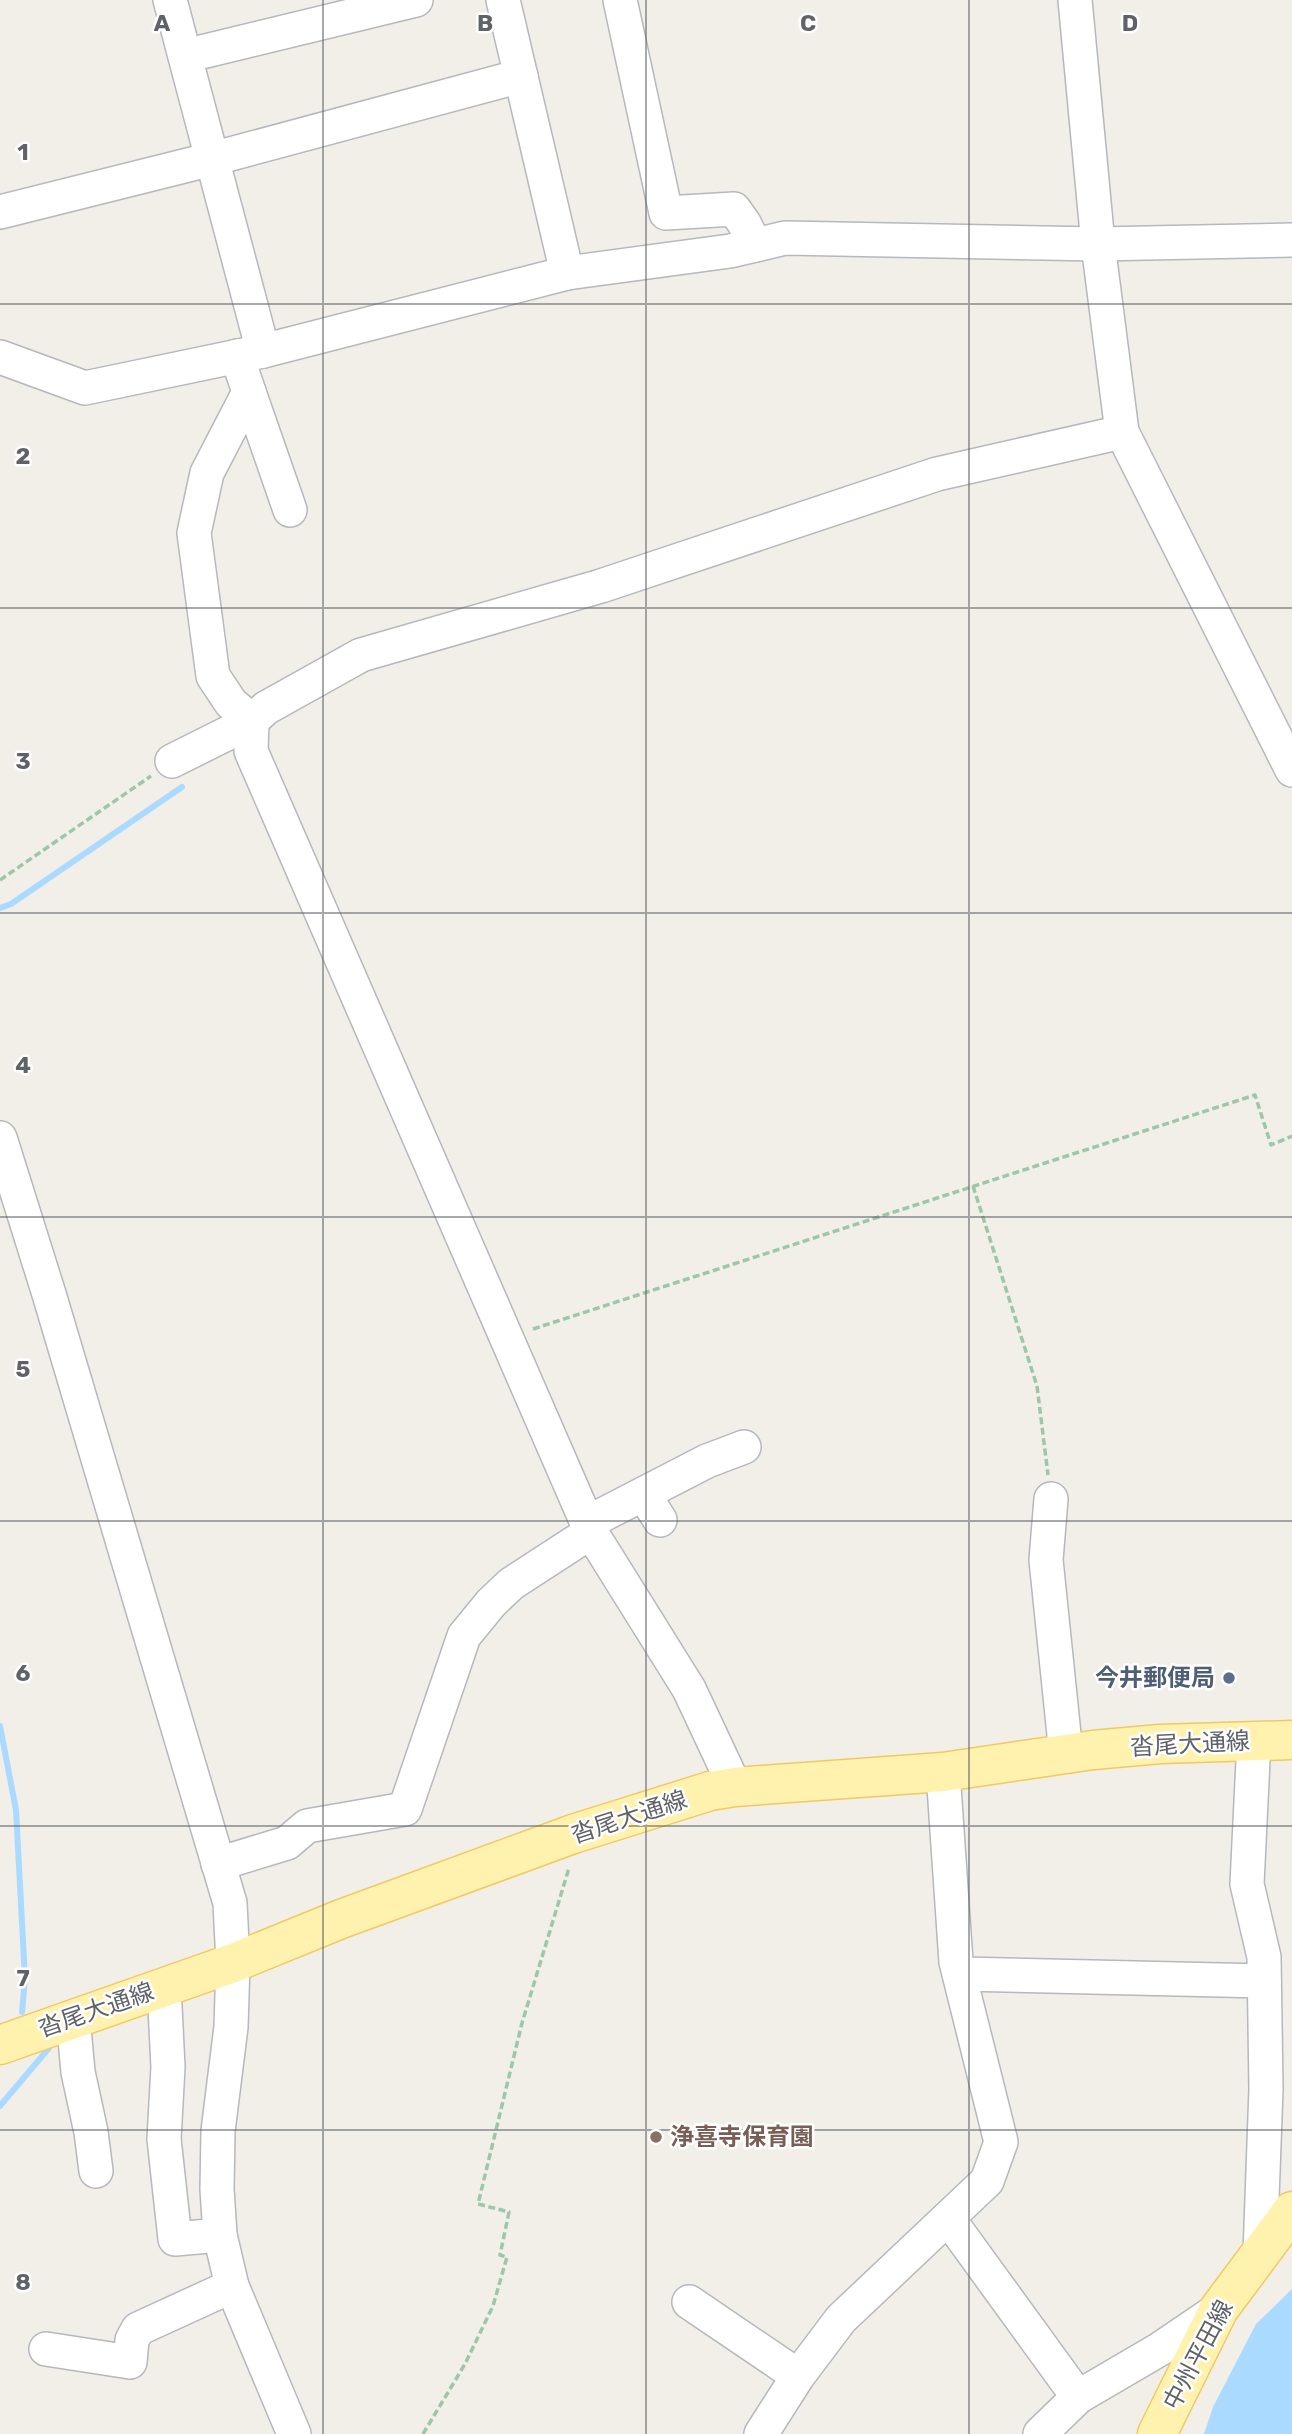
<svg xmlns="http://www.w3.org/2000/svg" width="1292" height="2434" font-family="Rubik,'Noto Sans JP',sans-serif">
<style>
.water{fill:#aadaff}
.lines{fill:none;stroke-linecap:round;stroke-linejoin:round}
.stream{stroke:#aadaff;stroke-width:6}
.minor-casing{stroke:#b5b8bc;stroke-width:36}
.major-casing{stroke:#f2c960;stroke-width:41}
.path{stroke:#9cc7a9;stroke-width:3.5;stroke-dasharray:7 3.5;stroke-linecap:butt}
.minor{stroke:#fff;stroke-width:33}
.major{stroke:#fff2af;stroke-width:38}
.grid{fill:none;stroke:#5f6368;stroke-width:2;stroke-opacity:0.55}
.service-dot{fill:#5c6f8a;stroke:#fff;stroke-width:2.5}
.education-dot{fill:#8d6e63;stroke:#fff;stroke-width:2.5}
.labels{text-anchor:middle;stroke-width:5;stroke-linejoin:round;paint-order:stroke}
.service-label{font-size:24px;font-weight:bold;fill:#4e5e75;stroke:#fff;text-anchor:end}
.street-label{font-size:24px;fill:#5f6368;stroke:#fff}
.education-label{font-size:24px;font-weight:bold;fill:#785e54;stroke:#fff;text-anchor:start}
.grid-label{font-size:23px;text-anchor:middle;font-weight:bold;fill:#5f6368;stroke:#fff;stroke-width:5;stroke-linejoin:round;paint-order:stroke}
</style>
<rect width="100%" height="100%" fill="#f1efe8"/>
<!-- water -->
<path class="water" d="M1292,2289V2434H1204L1213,2407L1256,2324Z"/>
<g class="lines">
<!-- stream -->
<g class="stream">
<path d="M0,908L11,904L182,787"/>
<path d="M0,1726L16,1810L25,1979L22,2012"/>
<path d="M0,2106L49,2048"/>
</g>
<defs>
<g id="minor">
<path d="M170,0L263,351"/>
<path d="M503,0L567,273"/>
<path d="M620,0L666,213L734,209L744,223L755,245"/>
<path d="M1075,0L1098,244L1122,432L1292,770"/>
<path d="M185,56L416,0"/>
<path d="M0,212L212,159L521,76"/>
<path d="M237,356L249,392L207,473L194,533L213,676L231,703L252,721"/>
<path d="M0,357L85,388L263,351L567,273L730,251L785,238L1098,244L1292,240"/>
<path d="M249,392L290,510"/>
<path d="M252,721L251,751L591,1532L689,1689L735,1787"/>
<path d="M172,761L252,721L266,708L361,655L601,586L937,474L1122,432"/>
<path d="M0,1138L49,1294L230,1903L233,1963L231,2027L218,2131L217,2189L220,2235L232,2286L294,2434"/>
<path d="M644,1495L660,1520"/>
<path d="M1051,1499L1046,1560L1066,1754"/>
<path d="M587,1523L707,1461L744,1447"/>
<path d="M1254,1740L1247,1884L1264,1957L1266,2089L1260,2253"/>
<path d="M218,1864L287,1843L307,1826L405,1809L464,1636L491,1603L511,1584L591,1532"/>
<path d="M960,1974L1264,1981"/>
<path d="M164,1987L168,2067L164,2139L175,2239L220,2235"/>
<path d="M73,2018L78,2072L91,2132L96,2171"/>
<path d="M948,2218L1078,2397"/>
<path d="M689,2302L798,2376"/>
<path d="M46,2349L130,2362L132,2340L138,2329L232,2286"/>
<path d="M761,2434L798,2376L841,2319L987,2181L1001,2142L956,1962L943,1772"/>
<path d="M1040,2434L1078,2397L1160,2349L1219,2309"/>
</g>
<g id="major">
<path d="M0,2045L233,1963L341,1919L573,1834L710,1791L735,1787L943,1772L1093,1750L1160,1744L1292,1740"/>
<path d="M1157,2434L1219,2309L1292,2211"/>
</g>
</defs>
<!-- minor casing -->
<use href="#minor" class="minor-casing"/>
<!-- major casing -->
<use href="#major" class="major-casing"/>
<!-- path -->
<g class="path">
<path d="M0,880L151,776"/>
<path d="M973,1186L1037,1386L1048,1475"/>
<path d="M533,1329L1255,1095L1271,1145L1292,1136"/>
<path d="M423,2434L465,2364L493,2306L507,2257L500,2255L509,2212L478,2204L522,2023L569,1868"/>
</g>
<!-- minor -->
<use href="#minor" class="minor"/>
<!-- major -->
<use href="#major" class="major"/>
</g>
<!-- grid -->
<path class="grid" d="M323,0V2434M646,0V2434M969,0V2434M0,304H1292M0,608H1292M0,913H1292M0,1217H1292M0,1521H1292M0,1826H1292M0,2130H1292"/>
<!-- markers -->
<circle class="service-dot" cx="1229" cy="1678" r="7"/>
<circle class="education-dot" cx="656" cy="2137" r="7"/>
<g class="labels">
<!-- service labels -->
<g class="service-label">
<text x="1215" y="1686">今井郵便局</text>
</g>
<!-- street labels -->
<g class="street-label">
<text transform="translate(1190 1744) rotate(-3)" y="8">沓尾大通線</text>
<text transform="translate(629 1817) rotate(-18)" y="8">沓尾大通線</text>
<text transform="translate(96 2010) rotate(-19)" y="8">沓尾大通線</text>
<text transform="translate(1198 2355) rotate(-62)" y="8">中州平田線</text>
</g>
<!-- education labels -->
<g class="education-label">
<text x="670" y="2145">浄喜寺保育園</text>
</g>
</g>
<g class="grid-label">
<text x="162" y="31">A</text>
<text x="485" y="31">B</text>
<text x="808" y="31">C</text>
<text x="1130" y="31">D</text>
<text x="23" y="160">1</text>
<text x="23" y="464">2</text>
<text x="23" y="769">3</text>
<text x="23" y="1073">4</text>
<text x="23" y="1377">5</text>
<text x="23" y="1681">6</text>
<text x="23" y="1986">7</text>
<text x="23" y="2290">8</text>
</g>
</svg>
